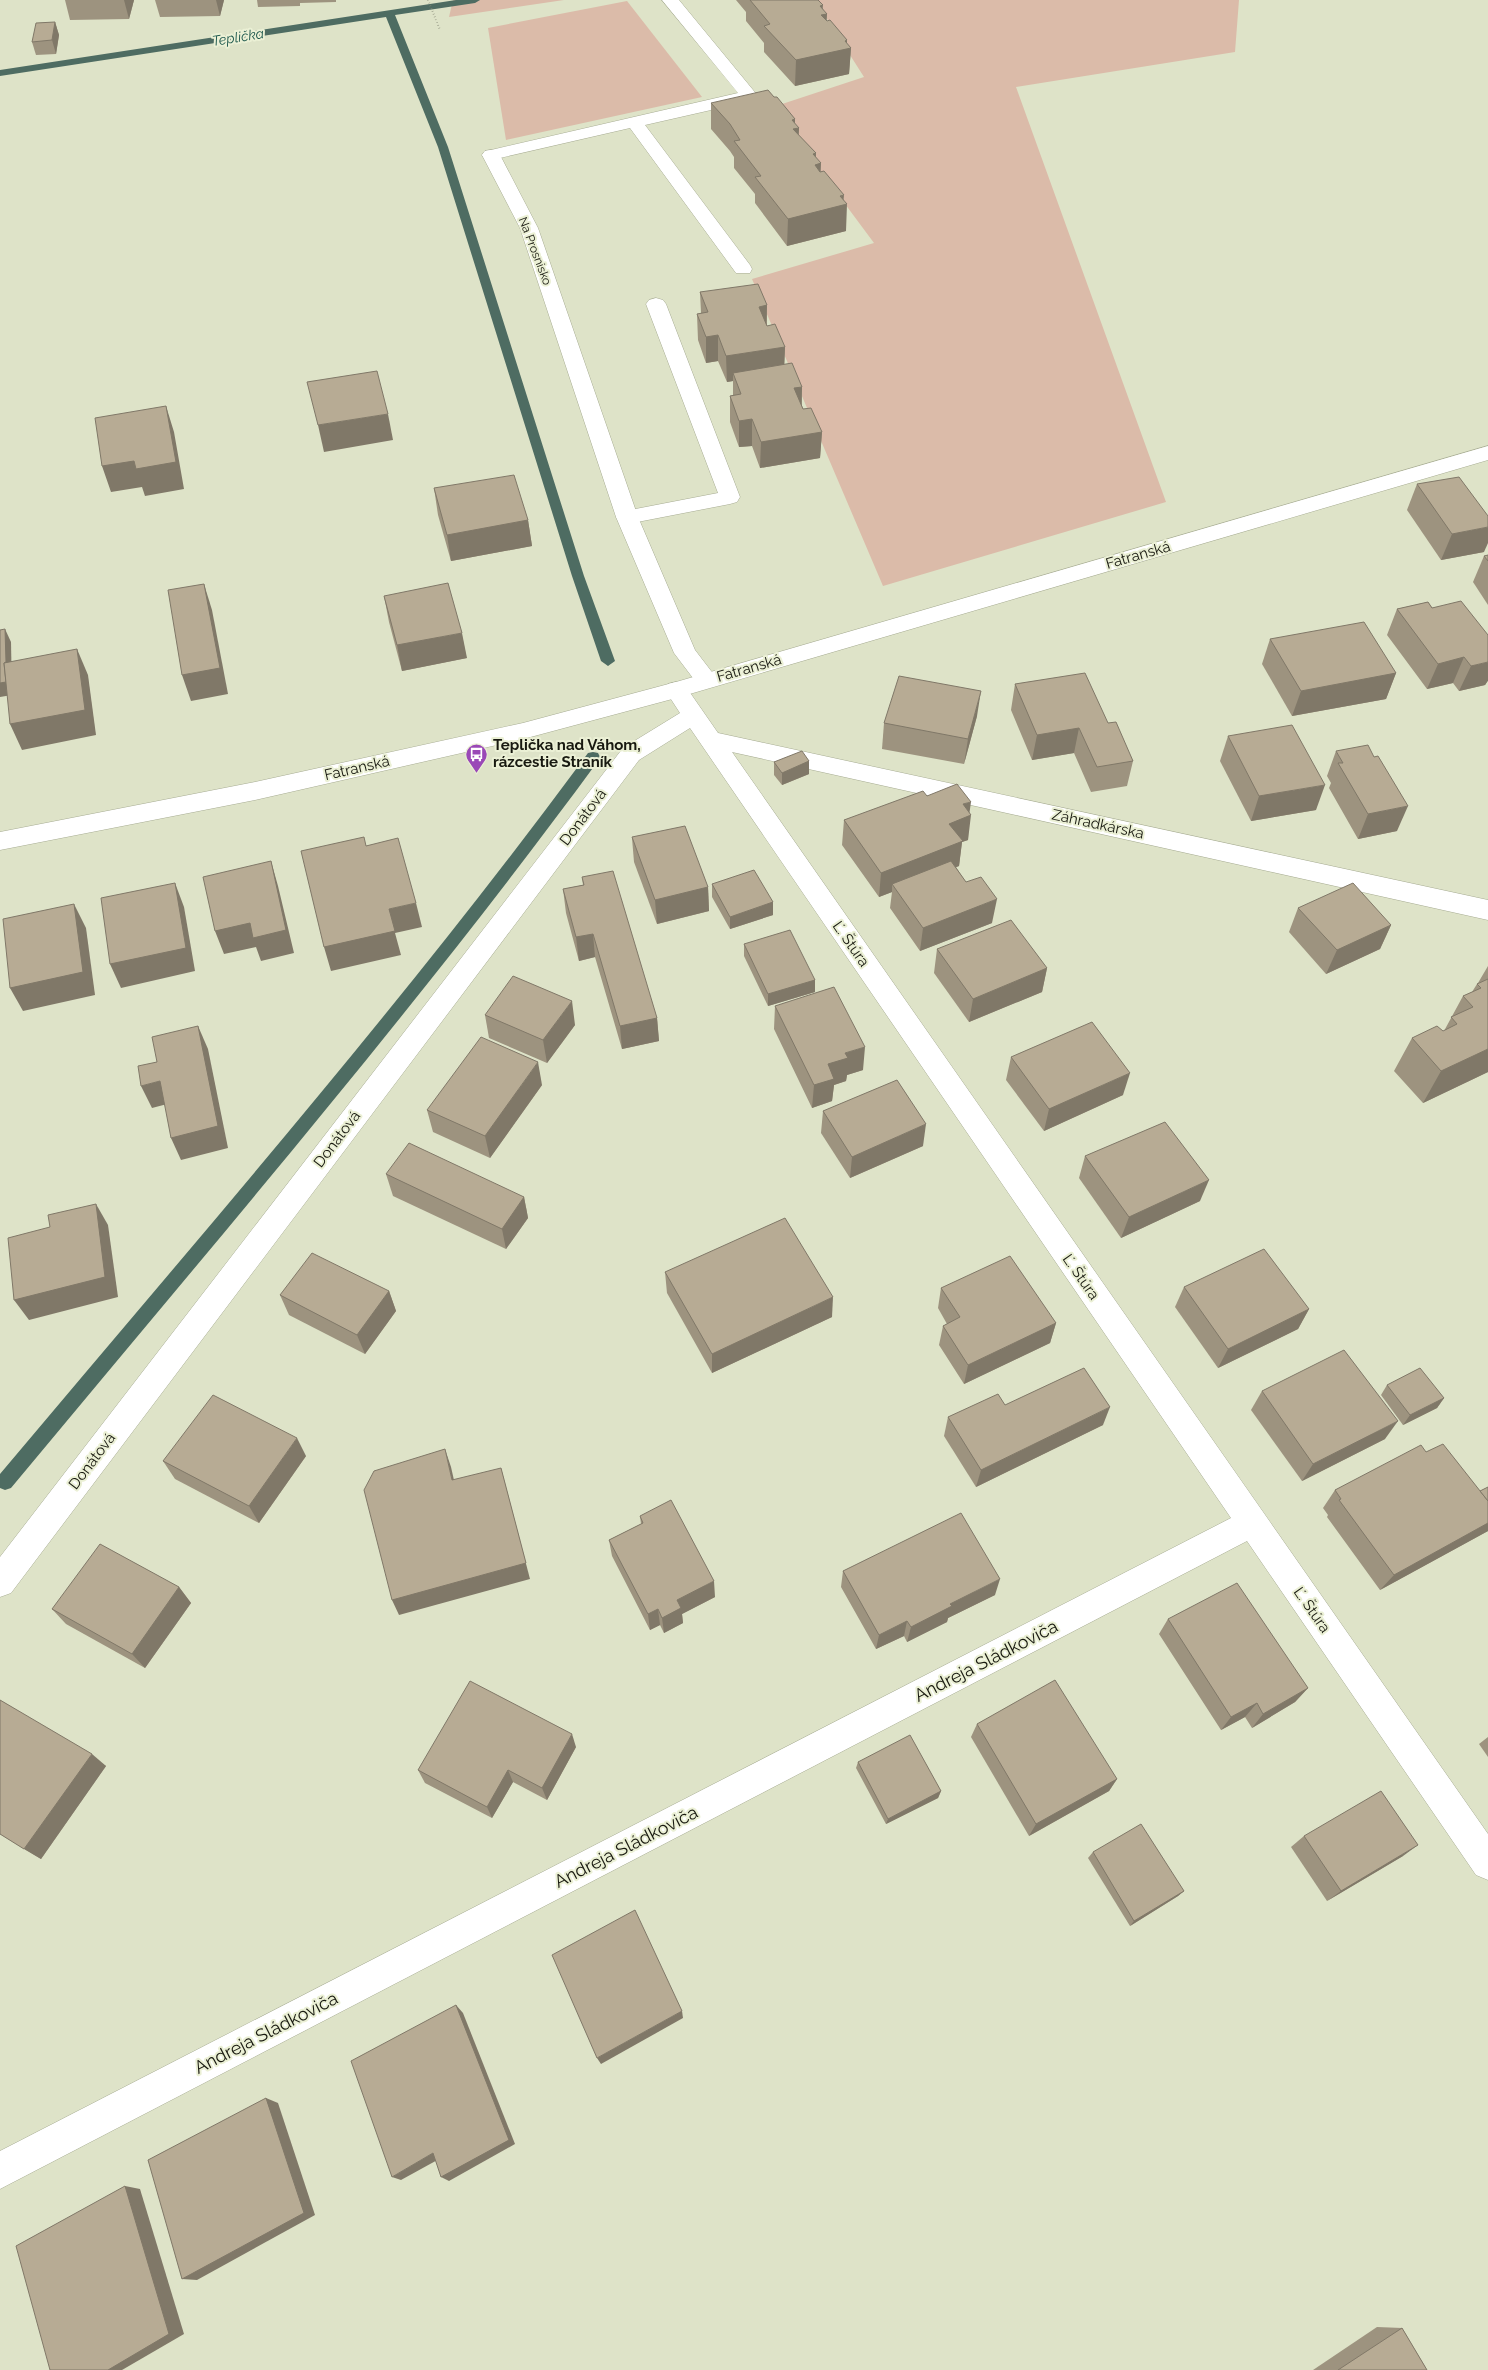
<svg xmlns="http://www.w3.org/2000/svg" width="1488" height="2370" font-family="Raleway,sans-serif">
<style>
.green{fill:#dbbba9}
.lines{fill:none;stroke-linecap:round;stroke-linejoin:round}
.stream{fill:#4e6c62;fill-rule:evenodd}
.service-casing{stroke:#a7ac93;stroke-width:1}
.minor-casing{stroke:#a7ac93;stroke-width:1}
.secondary-casing{stroke:#a7ac93;stroke-width:1}
.path{stroke:#878a77;stroke-width:2;stroke-dasharray:0.5 2.5;stroke-linecap:butt}
.service{fill:#fff;fill-rule:evenodd}
.minor{fill:#fff;fill-rule:evenodd}
.secondary{fill:#fff;fill-rule:evenodd}
.wall{fill:#9d937f}
.shaded-wall{fill:#807868}
.building{fill:#b7ab94;stroke:#807868}
.labels{text-anchor:middle;stroke-width:4;stroke-linejoin:round;paint-order:stroke}
.far-street-label{font-size:12px;fill:#181910;stroke:#ebf0d5}
.far-water-label{font-size:14px;font-style:italic;fill:#1c574c;stroke:#ebf0d5}
.street-label{font-size:15px;fill:#181910;stroke:#ebf0d5}
.poi-label{font-size:15px;font-weight:bold;fill:#181910;stroke:#ebf0d5;text-anchor:start}
.near-street-label{font-size:18px;fill:#181910;stroke:#ebf0d5}
</style>
<rect width="100%" height="100%" fill="#dee3c8"/>
<!-- green -->
<g class="green">
<path d="M453,0H564L449,17Z"/>
<path d="M815,0H1239L1235,52L1016,87L1166,502L883,586L752,279L874,243L773,107L864,77Z"/>
<path d="M627,1L702,97L506,140L488,28Z"/>
</g>
<g class="lines">
<!-- stream -->
<g class="stream">
<path d="M456,0H480L475,3L395,15L448,147L584,576L615,661L608,666L601,661L572,576L438,147L386,17L0,76V70Z"/>
<path d="M593,752L598,753L600,757L598,761C414,1012 210,1248 11,1488L5,1490L0,1488V1474C199,1237 404,1003 588,753Z"/>
</g>
<defs>
<g id="service">
<path d="M662,0H679L758,96L755,100L645,125L750,265L752,269L750,273H736L630,128L491,160L485,159L482,155L485,151L491,150L738,93Z"/>
<path d="M656,298L663,300L666,304L740,497L737,502L730,504L627,524L620,522L616,517L620,512L718,493L646,304L649,300Z"/>
</g>
<g id="minor">
<path d="M491,150L497,151L500,155L538,228L638,517L695,650L718,680L715,686L707,688L699,686L674,653L616,517L520,228L482,155L485,151Z"/>
<path d="M676,682L684,684L718,733L1488,900V920L732,752L1488,1834V1880L1476,1875L1247,1541L0,2189V2151L1231,1518L690,728L639,760L11,1593L0,1597V1557L623,748L680,713L665,690L668,684Z"/>
</g>
<path id="secondary" d="M1488,446V460L676,698L523,739L255,800L0,850V832L255,782L523,723L676,682Z"/>
</defs>
<!-- service casing -->
<use href="#service" class="service-casing"/>
<!-- minor casing -->
<use href="#minor" class="minor-casing"/>
<!-- secondary casing -->
<use href="#secondary" class="secondary-casing"/>
<!-- path -->
<path class="path" d="M428,0L440,30"/>
<!-- service -->
<use href="#service" class="service"/>
<!-- minor -->
<use href="#minor" class="minor"/>
<!-- secondary -->
<use href="#secondary" class="secondary"/>
</g>
<!-- wall -->
<g class="wall">
<path d="M65,0H134L129,19L70,20Z"/>
<path d="M155,0H224L220,16L160,17Z"/>
<path d="M257,0H336V2L300,3V6L258,7Z"/>
<path d="M736,0H818L823,9L826,20L847,40V44L851,48L849,74L795,86L764,52V43L746,21V12Z"/>
<path d="M55,22L59,35L56,54L36,55L32,42Z"/>
<path d="M711,103L795,124L799,128L798,135L816,153V157L820,172L843,199L846,231L787,246L755,203V194L734,168V157L730,151L711,129Z"/>
<path d="M700,292L767,305V326L785,347L784,365L802,387V406L803,409L822,432L820,458L760,468L752,446L739,447L730,422V396L733,395V381L727,382L718,361L706,363L698,340L697,314L701,313Z"/>
<path d="M1417,484L1484,552L1441,560L1407,510Z"/>
<path d="M434,488L528,520L532,546L451,561L438,515Z"/>
<path d="M1488,555V605L1473,582L1484,556Z"/>
<path d="M384,596L467,658L402,671L389,622Z"/>
<path d="M1428,602L1487,682L1485,685L1459,691L1453,683L1427,689L1387,635L1397,609Z"/>
<path d="M1270,639L1396,673L1386,699L1292,716L1262,664Z"/>
<path d="M1015,684L1108,723L1133,761L1127,786L1091,792L1074,753L1032,760L1011,710Z"/>
<path d="M977,716L964,764L882,749L884,723Z"/>
<path d="M1228,736L1316,810L1251,821L1220,761Z"/>
<path d="M1336,751L1397,831L1358,839L1329,788L1331,783L1327,776Z"/>
<path d="M809,761V774L782,785L774,775V762Z"/>
<path d="M927,796L969,813L968,840L962,842L959,866L956,867L992,923L920,951L890,908L892,892L879,897L842,845L844,820Z"/>
<path d="M632,838L708,887L709,911L657,924L634,862Z"/>
<path d="M582,877L657,1018L659,1041L622,1049L595,957L579,961L566,913L563,889L583,885Z"/>
<path d="M712,884L773,902V915L730,929L712,897Z"/>
<path d="M1298,908L1391,925L1380,949L1326,974L1289,932Z"/>
<path d="M744,944L815,980V992L768,1006L744,956Z"/>
<path d="M937,949L1047,968L1042,992L969,1022L934,973Z"/>
<path d="M1488,966V1072L1423,1103L1394,1071L1412,1038L1444,1031L1463,996L1472,992L1477,984L1478,983Z"/>
<path d="M775,1006L863,1070L847,1075L846,1081L834,1085L832,1101L812,1108L774,1029Z"/>
<path d="M485,1015L575,1025L547,1063L489,1038Z"/>
<path d="M1011,1057L1123,1095L1044,1131L1006,1080Z"/>
<path d="M542,1085L490,1158L433,1132L427,1110Z"/>
<path d="M823,1111L923,1146L850,1178L821,1133Z"/>
<path d="M1085,1156L1200,1201L1121,1238L1079,1178Z"/>
<path d="M386,1174L524,1197L528,1218L506,1249L393,1196Z"/>
<path d="M665,1272L832,1317L712,1373L667,1293Z"/>
<path d="M1184,1287L1309,1309L1298,1329L1218,1368L1175,1307Z"/>
<path d="M941,1288L1056,1323L1050,1343L964,1384L939,1345L943,1326L947,1324L938,1308Z"/>
<path d="M389,1291L396,1311L365,1354L289,1315L280,1295Z"/>
<path d="M1387,1385L1444,1398L1437,1408L1403,1425L1381,1395Z"/>
<path d="M1262,1391L1385,1439L1302,1481L1251,1410Z"/>
<path d="M1005,1405L1103,1425L976,1487L944,1436L948,1417Z"/>
<path d="M1426,1452L1480,1491L1488,1487V1531L1380,1590L1327,1517L1328,1515L1323,1508L1335,1490Z"/>
<path d="M306,1456L259,1523L175,1479L163,1461Z"/>
<path d="M640,1516L715,1597L682,1614L683,1623L664,1633L660,1625L650,1630L612,1556L609,1540L641,1524Z"/>
<path d="M843,1571L995,1595L948,1618L947,1622L907,1642L904,1636L876,1649L841,1587Z"/>
<path d="M179,1587L191,1603L145,1668L66,1624L52,1609Z"/>
<path d="M1168,1619L1308,1688L1295,1702L1252,1728L1245,1717L1221,1730L1159,1634Z"/>
<path d="M0,1700L106,1766L41,1859L0,1834Z"/>
<path d="M977,1724L1117,1779L1109,1791L1029,1836L971,1737Z"/>
<path d="M1488,1737V1757L1479,1744Z"/>
<path d="M576,1747L547,1800L513,1782L492,1818L425,1783L418,1770Z"/>
<path d="M858,1762L941,1791L938,1798L886,1824L856,1768Z"/>
<path d="M1304,1836L1403,1856L1327,1901L1291,1847Z"/>
<path d="M1093,1852L1184,1891L1178,1896L1130,1926L1088,1858Z"/>
<path d="M1377,2327L1402,2328L1427,2370H1313Z"/>
</g>
<!-- shaded-wall -->
<g class="shaded-wall">
<path d="M124,0H134L129,19Z"/>
<path d="M216,0H224L220,16Z"/>
<path d="M823,5L822,14H827L826,40L820,6Z"/>
<path d="M55,22L59,35L56,54L52,40Z"/>
<path d="M847,40V49L851,48L849,74L795,86L796,60Z"/>
<path d="M795,119V129L799,128L798,154L792,120Z"/>
<path d="M816,153L815,164L821,163L820,190L813,154Z"/>
<path d="M844,195L843,205L847,204L846,231L787,246L788,219Z"/>
<path d="M767,305L766,332L759,307Z"/>
<path d="M718,335V361L706,363V337Z"/>
<path d="M785,347L784,374L733,373V381L727,382L726,356Z"/>
<path d="M802,387L801,413L794,388Z"/>
<path d="M166,406L174,432L184,489L145,496L142,487L111,492L102,466Z"/>
<path d="M388,414L393,440L324,452L318,425Z"/>
<path d="M752,419V446L739,447V421Z"/>
<path d="M822,432L820,458L760,468L761,442Z"/>
<path d="M528,520L532,546L451,561L447,535Z"/>
<path d="M1488,527V543L1484,552L1441,560L1452,534Z"/>
<path d="M204,584L212,610L228,694L191,701L182,675Z"/>
<path d="M5,629L11,642L12,695L0,697V683Z"/>
<path d="M462,633L467,658L402,671L397,645Z"/>
<path d="M77,649L88,675L96,735L22,750L10,724Z"/>
<path d="M1464,657L1453,683L1427,689L1438,664Z"/>
<path d="M1488,662V681L1487,682L1485,685L1459,691L1471,666Z"/>
<path d="M1396,673L1386,699L1292,716L1301,691Z"/>
<path d="M981,691L977,716L964,764L968,739Z"/>
<path d="M1079,728L1074,753L1032,760L1037,735Z"/>
<path d="M809,761V774L782,785V773Z"/>
<path d="M1325,785L1316,810L1251,821L1259,796Z"/>
<path d="M971,802L969,816L971,815L968,840L962,842L959,866L897,890L892,884V892L879,897L881,873L949,824L963,804Z"/>
<path d="M1408,806L1397,831L1358,839L1368,814Z"/>
<path d="M271,861L278,886L294,953L261,961L256,947L224,954L215,931Z"/>
<path d="M175,883L184,907L195,971L121,988L110,964Z"/>
<path d="M708,887L709,911L657,924L655,900Z"/>
<path d="M997,899L992,923L920,951L923,928Z"/>
<path d="M773,902V915L730,929V917Z"/>
<path d="M416,903L422,927L395,933L401,955L331,971L324,947L389,909Z"/>
<path d="M74,904L86,928L95,995L23,1011L10,988Z"/>
<path d="M1391,925L1380,949L1326,974L1337,950Z"/>
<path d="M593,934L595,957L579,961L576,937Z"/>
<path d="M1047,968L1042,992L969,1022L973,999Z"/>
<path d="M815,980V992L768,1006V994Z"/>
<path d="M572,1001L575,1025L547,1063L543,1040Z"/>
<path d="M657,1018L659,1041L622,1049L620,1026Z"/>
<path d="M198,1026L208,1049L228,1148L181,1160L171,1138Z"/>
<path d="M865,1047L863,1070L847,1075L846,1081L834,1085L832,1101L812,1108L814,1085L828,1064L845,1053Z"/>
<path d="M1488,1049V1072L1423,1103L1441,1071Z"/>
<path d="M538,1062L542,1085L490,1158L485,1136Z"/>
<path d="M1130,1073L1123,1095L1044,1131L1049,1109Z"/>
<path d="M160,1081L171,1103L152,1108L141,1086Z"/>
<path d="M926,1124L923,1146L850,1178L852,1157Z"/>
<path d="M1209,1180L1200,1201L1121,1238L1129,1217Z"/>
<path d="M524,1197L528,1218L506,1249L502,1229Z"/>
<path d="M96,1204L108,1225L118,1297L29,1320L14,1300Z"/>
<path d="M389,1291L396,1311L365,1354L357,1335Z"/>
<path d="M833,1297L832,1317L712,1373V1354Z"/>
<path d="M1309,1309L1298,1329L1218,1368L1228,1349Z"/>
<path d="M1056,1323L1050,1343L964,1384L968,1365Z"/>
<path d="M1444,1398L1437,1408L1403,1425L1410,1415Z"/>
<path d="M1110,1407L1103,1425L976,1487L981,1470Z"/>
<path d="M1398,1421L1385,1439L1302,1481L1313,1464Z"/>
<path d="M297,1438L306,1456L259,1523L249,1506Z"/>
<path d="M445,1449L451,1467L458,1498L452,1480Z"/>
<path d="M501,1468L530,1579L399,1615L392,1600Z"/>
<path d="M1488,1523V1531L1380,1590L1394,1575Z"/>
<path d="M1000,1579L995,1595L948,1618L947,1622L907,1642L911,1627L950,1604Z"/>
<path d="M714,1581L715,1597L682,1614L683,1623L664,1633L662,1618L677,1600Z"/>
<path d="M179,1587L191,1603L145,1668L132,1654Z"/>
<path d="M658,1609L660,1625L650,1630L648,1614Z"/>
<path d="M907,1621L904,1636L876,1649L879,1635Z"/>
<path d="M1308,1688L1295,1702L1252,1728L1263,1714Z"/>
<path d="M1257,1703L1245,1717L1221,1730L1231,1717Z"/>
<path d="M572,1734L576,1747L547,1800L542,1788Z"/>
<path d="M92,1754L106,1766L41,1859L24,1849Z"/>
<path d="M508,1770L513,1782L492,1818L487,1807Z"/>
<path d="M1117,1779L1109,1791L1029,1836L1036,1824Z"/>
<path d="M941,1791L938,1798L886,1824L888,1819Z"/>
<path d="M1418,1845L1403,1856L1327,1901L1341,1891Z"/>
<path d="M1184,1891L1178,1896L1130,1926L1134,1921Z"/>
<path d="M456,2005L463,2013L515,2144L449,2181L441,2177Z"/>
<path d="M682,2011L683,2018L601,2064L597,2058Z"/>
<path d="M266,2098L278,2103L315,2215L197,2280L182,2279Z"/>
<path d="M433,2153L441,2158L401,2180L392,2177Z"/>
<path d="M125,2186L140,2189L184,2334L122,2370H108Z"/>
</g>
<!-- building -->
<g class="building">
<path d="M750,0H818L823,5L820,6L827,14L821,15L827,21L830,20L847,40L845,41L851,48L796,60L764,26L770,24Z"/>
<path d="M55,22L52,40L32,42L36,23Z"/>
<path d="M768,90L774,97H777L795,119L792,120L799,128L793,129L816,153L813,154L821,163L815,165L820,172L824,171L844,195L840,196L847,204L788,219L755,177L761,176L734,141L740,140L730,124L711,103Z"/>
<path d="M758,284L767,305L759,307L767,326L775,324L785,347L726,356L718,335L706,337L697,314L708,312L700,292Z"/>
<path d="M792,363L802,387L794,388L803,409L811,408L822,432L761,442L752,419L739,421L730,396L741,394L733,373Z"/>
<path d="M377,371L388,414L318,425L307,382Z"/>
<path d="M166,406L176,462L136,469L134,461L102,466L95,418Z"/>
<path d="M514,475L528,520L447,535L434,488Z"/>
<path d="M1459,477L1488,516V527L1452,534L1417,484Z"/>
<path d="M1488,555V561L1484,556Z"/>
<path d="M448,583L462,633L397,645L384,596Z"/>
<path d="M204,584L220,668L182,675L168,590Z"/>
<path d="M1461,601L1488,635V662L1471,666L1464,657L1438,664L1397,609L1428,602L1432,608Z"/>
<path d="M1364,622L1396,673L1301,691L1270,639Z"/>
<path d="M5,629L6,662L4,663L6,682L0,683V630Z"/>
<path d="M77,649L85,710L10,724L4,663Z"/>
<path d="M1085,673L1108,723L1116,722L1133,761L1097,767L1079,728L1037,735L1015,684Z"/>
<path d="M899,676L981,691L968,739L884,723Z"/>
<path d="M1292,725L1325,785L1259,796L1228,736Z"/>
<path d="M1368,745L1374,757L1378,756L1408,806L1368,814L1338,763H1343L1336,751Z"/>
<path d="M802,751L809,761L782,773L774,762Z"/>
<path d="M957,784L971,802L963,804L971,815L949,824L963,841L881,873L844,820L923,791L927,796Z"/>
<path d="M685,826L708,887L655,900L632,837Z"/>
<path d="M364,837L366,846L398,838L416,903L389,909L395,931L324,947L301,851Z"/>
<path d="M271,861L286,930L253,938L250,923L215,931L203,877Z"/>
<path d="M951,861L966,882L981,877L997,899L923,928L892,884Z"/>
<path d="M754,870L773,902L730,917L712,884Z"/>
<path d="M613,871L657,1018L620,1026L593,934L576,937L563,889L584,885L582,877Z"/>
<path d="M175,883L186,948L110,964L101,898Z"/>
<path d="M1353,883L1391,925L1337,950L1298,908Z"/>
<path d="M74,904L83,972L10,988L3,919Z"/>
<path d="M1011,920L1047,968L973,999L937,949Z"/>
<path d="M790,930L815,980L768,994L744,944Z"/>
<path d="M513,976L572,1001L543,1040L485,1015Z"/>
<path d="M1488,979V1049L1441,1071L1412,1038L1437,1026L1443,1031L1457,1024L1451,1017L1473,1007L1463,996L1481,988L1477,984Z"/>
<path d="M834,987L865,1047L845,1053L848,1058L828,1064L834,1079L814,1085L775,1006Z"/>
<path d="M1092,1022L1130,1073L1049,1109L1011,1057Z"/>
<path d="M198,1026L218,1126L171,1138L160,1081L141,1086L138,1066L157,1062L152,1037Z"/>
<path d="M481,1037L538,1062L485,1136L427,1110Z"/>
<path d="M897,1080L926,1124L852,1157L823,1111Z"/>
<path d="M1165,1122L1209,1180L1129,1217L1085,1156Z"/>
<path d="M409,1143L524,1197L502,1229L386,1174Z"/>
<path d="M96,1204L105,1277L14,1300L8,1238L50,1227L48,1215Z"/>
<path d="M785,1218L833,1297L712,1354L665,1272Z"/>
<path d="M1264,1249L1309,1309L1228,1349L1184,1287Z"/>
<path d="M312,1253L389,1291L357,1335L280,1295Z"/>
<path d="M1010,1256L1056,1323L968,1365L943,1326L960,1317L941,1288Z"/>
<path d="M1344,1350L1398,1421L1313,1464L1262,1391Z"/>
<path d="M1084,1368L1110,1407L981,1470L948,1417L998,1394L1005,1405Z"/>
<path d="M1420,1368L1444,1398L1410,1415L1387,1385Z"/>
<path d="M213,1395L297,1438L249,1506L163,1461Z"/>
<path d="M1443,1444L1488,1501V1523L1394,1575L1339,1500L1341,1499L1335,1490L1421,1445L1426,1452Z"/>
<path d="M445,1449L452,1480L501,1468L526,1563L392,1600L364,1490L374,1471Z"/>
<path d="M1488,1487V1501L1480,1491Z"/>
<path d="M671,1500L714,1581L677,1600L681,1608L662,1618L658,1609L648,1614L609,1540L643,1523L640,1516Z"/>
<path d="M961,1513L1000,1579L950,1604L952,1606L911,1627L907,1621L879,1635L843,1571Z"/>
<path d="M100,1544L179,1587L132,1654L52,1609Z"/>
<path d="M1237,1583L1308,1688L1263,1714L1257,1703L1231,1717L1168,1619Z"/>
<path d="M1055,1680L1117,1779L1036,1824L977,1724Z"/>
<path d="M470,1681L572,1734L542,1788L508,1770L487,1807L418,1770Z"/>
<path d="M0,1700L92,1754L24,1849L0,1834Z"/>
<path d="M910,1735L941,1791L888,1819L858,1762Z"/>
<path d="M1381,1791L1418,1845L1341,1891L1304,1836Z"/>
<path d="M1141,1824L1184,1891L1134,1921L1093,1852Z"/>
<path d="M635,1910L682,2011L597,2058L552,1955Z"/>
<path d="M456,2005L509,2140L441,2177L433,2153L392,2177L351,2061Z"/>
<path d="M266,2098L304,2213L182,2279L148,2160Z"/>
<path d="M125,2186L169,2334L108,2370H50L16,2246Z"/>
<path d="M1402,2328L1427,2370H1338Z"/>
</g>
<!-- icons -->
<defs>
<symbol id="bus-pin" viewBox="-11 -11 22 30"><path d="M0 17L-7.5 6A9.5 9.5 0 1 1 7.5 6Z" fill="#9a48b7" stroke="#ebf0d5"/><path d="M-5-6H5V4H4V6H2V4H-2V6H-4V4H-5ZM-3.5-4V0h7V-4ZM-3.5 1.2v1.5H-2V1.2ZM2 1.2v1.5H3.5V1.2Z" fill="#fff"/></symbol>
</defs>
<g fill-rule="evenodd">
<use href="#bus-pin" x="464" y="742" width="25" height="34"/>
</g>
<g class="labels">
<!-- far-street labels -->
<g class="far-street-label">
<text transform="translate(535 251) rotate(69)" y="4">Na Prosnisko</text>
</g>
<!-- far-water labels -->
<g class="far-water-label">
<text transform="translate(238 37) rotate(-9)" y="5">Teplička</text>
</g>
<!-- street labels -->
<g class="street-label">
<text transform="translate(1138 555) rotate(-16)" y="5">Fatranská</text>
<text transform="translate(749 668) rotate(-16)" y="5">Fatranská</text>
<text transform="translate(357 768) rotate(-13)" y="5">Fatranská</text>
<text transform="translate(583 817) rotate(-53)" y="5">Donátová</text>
<text transform="translate(1098 824) rotate(12)" y="5">Záhradkárska</text>
<text transform="translate(851 944) rotate(55)" y="5">Ľ. Štúra</text>
<text transform="translate(337 1139) rotate(-53)" y="5">Donátová</text>
<text transform="translate(1081 1277) rotate(55)" y="5">Ľ. Štúra</text>
<text transform="translate(92 1461) rotate(-53)" y="5">Donátová</text>
<text transform="translate(1312 1610) rotate(55)" y="5">Ľ. Štúra</text>
</g>
<!-- poi labels -->
<g class="poi-label">
<text x="493" y="750">Teplička nad Váhom,<tspan x="493" dy="17">rázcestie Straník</tspan></text>
</g>
<!-- near-street labels -->
<g class="near-street-label">
<text transform="translate(986 1661) rotate(-27)" y="6">Andreja Sládkoviča</text>
<text transform="translate(626 1847) rotate(-27)" y="6">Andreja Sládkoviča</text>
<text transform="translate(266 2033) rotate(-27)" y="6">Andreja Sládkoviča</text>
</g>
</g>
</svg>
